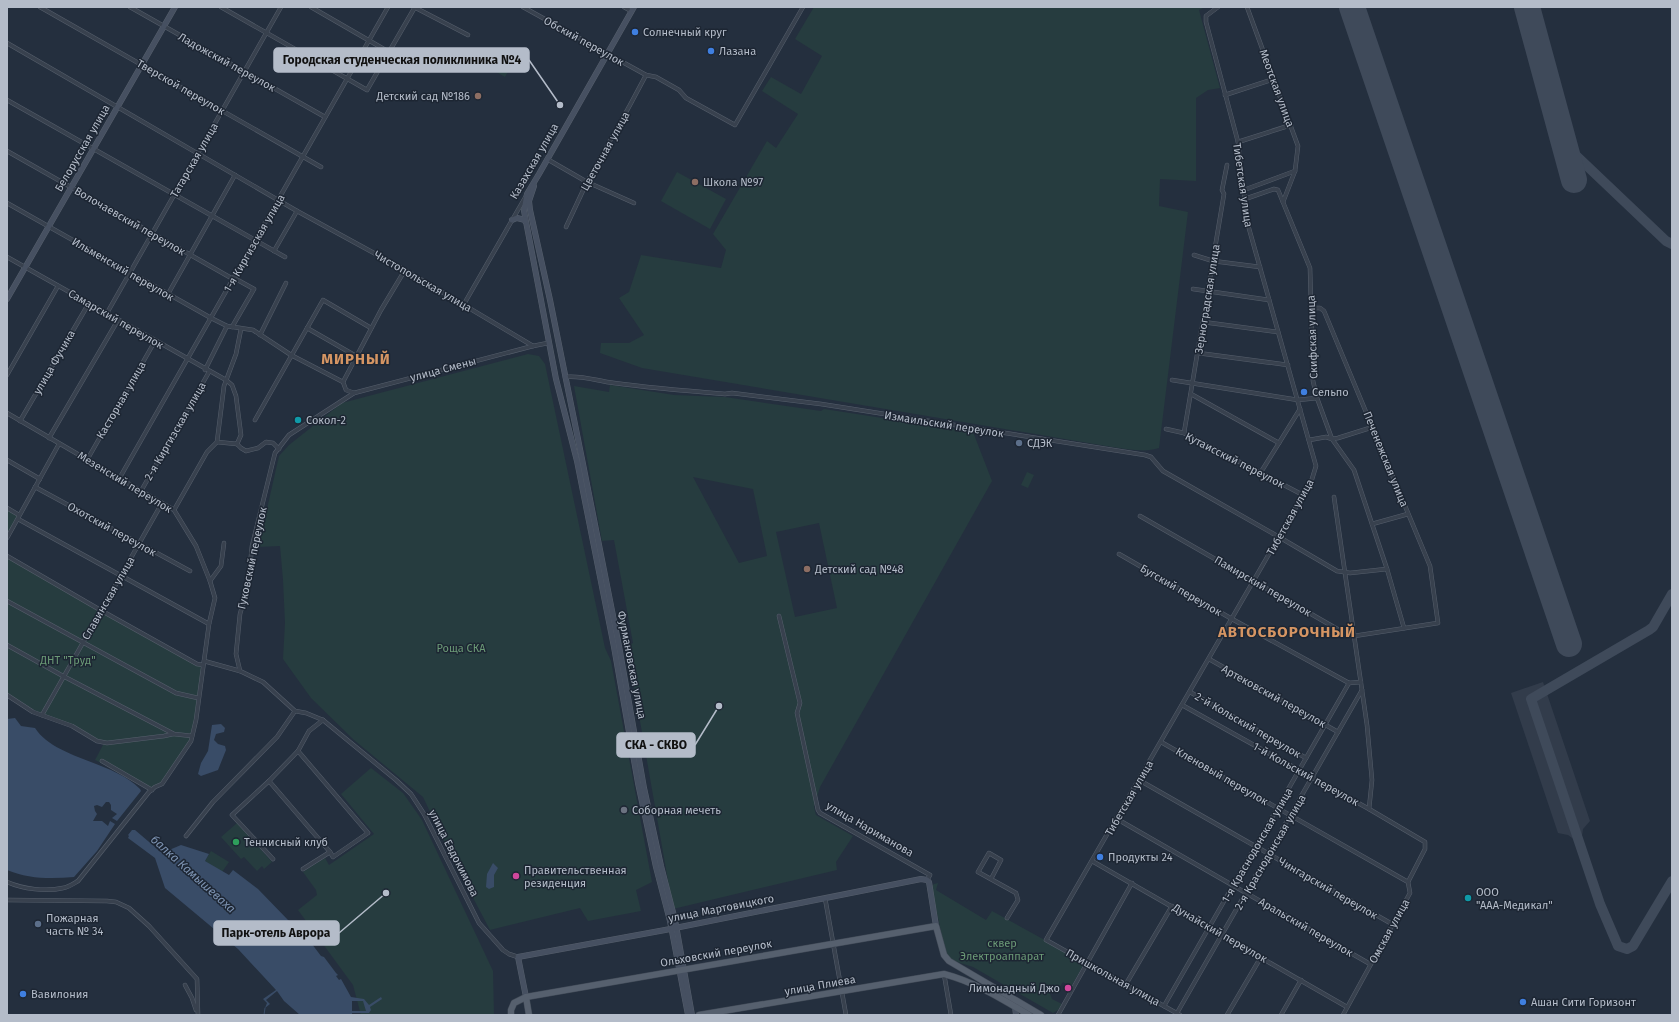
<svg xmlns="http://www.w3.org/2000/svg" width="1679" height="1022" font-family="'Fira Sans',sans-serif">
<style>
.airport{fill:#323c4b}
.green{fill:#263c3f;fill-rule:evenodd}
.water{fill:#394c67;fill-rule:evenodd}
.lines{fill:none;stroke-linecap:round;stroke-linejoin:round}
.stream{stroke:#394c67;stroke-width:1}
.taxiway{stroke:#3f4a5a;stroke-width:10}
.runway{stroke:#3f4a5a;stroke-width:26}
.street-casing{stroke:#565f6c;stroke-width:4.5}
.secondary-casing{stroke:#565f6c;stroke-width:6}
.primary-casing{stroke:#414a57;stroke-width:7}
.street{stroke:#38414e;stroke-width:3.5}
.secondary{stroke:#465061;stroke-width:5}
.primary{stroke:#56606e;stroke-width:6}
.shop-dot{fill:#3f7fe0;stroke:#1d2633;stroke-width:1.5}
.education-dot{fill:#8d6e63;stroke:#1d2633;stroke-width:1.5}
.culture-dot{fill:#0f9aa8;stroke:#1d2633;stroke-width:1.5}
.service-dot{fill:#5c6f8a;stroke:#1d2633;stroke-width:1.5}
.worship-dot{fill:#6b7280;stroke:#1d2633;stroke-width:1.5}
.leisure-dot{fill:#2e9e5b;stroke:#1d2633;stroke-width:1.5}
.hotel-dot{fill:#d1479c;stroke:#1d2633;stroke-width:1.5}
.labels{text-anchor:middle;stroke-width:3;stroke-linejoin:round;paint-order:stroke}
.poi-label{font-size:11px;fill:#b4bcc9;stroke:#1d2633;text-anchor:start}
.street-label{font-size:11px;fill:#b4bcc9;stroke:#1d2633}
.park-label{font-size:11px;fill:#6b9a76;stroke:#1d2633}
.water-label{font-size:12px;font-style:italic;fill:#7c92b1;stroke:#1d2633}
.district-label{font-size:15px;font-weight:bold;letter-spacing:1px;fill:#d59563;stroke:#1d2633}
.leader{fill:none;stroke:#b4bcc9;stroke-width:1.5}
.callout-dot{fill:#b4bcc9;stroke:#1d2633;stroke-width:1.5}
.callout{fill:#b4bcc9;stroke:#b4bcc9;stroke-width:1.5}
.callout-label{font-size:12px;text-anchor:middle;font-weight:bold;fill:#111}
</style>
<rect width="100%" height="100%" fill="#242f3e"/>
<!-- airport -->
<path class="airport" d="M1543,682L1590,821L1583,829L1582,836L1575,840L1568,835L1558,833L1511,693Z"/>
<!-- green -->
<g class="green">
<path d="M814,7H1205L1199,10L1220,88L1208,90L1196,98V181L1160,179L1159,206L1188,212L1159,448C1145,453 1127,449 1112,447L642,368L600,353L601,343H629L644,335L619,298L629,292L641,255L721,268L726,250L713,234L767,141L776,148L798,114L762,91L771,77L801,94L822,56L795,39Z"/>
<path d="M506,49L517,55L505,77L493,70Z"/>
<path d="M677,172L726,199L710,229L661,201Z"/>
<path d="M528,354L539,356L545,364L605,648L611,661L652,882L636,890L641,911L588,921L580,908L490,930L452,858L423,797L354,740L311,698L283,659L285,623L283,580L280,546L258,547L259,544L279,456L289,445L342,403Z"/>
<path d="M610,385L674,395L725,397L821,411L824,409L973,432L992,481L820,787L814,807L816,815L853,836L836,862L837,870L673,909L627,647L633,643L614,540L602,541L574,386L609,392ZM693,477L753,489L767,556L739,563ZM819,523L837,608L795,617L776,532Z"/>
<path d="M1027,472L1034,475L1028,488L1021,485Z"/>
<path d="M7,507L20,514L7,537Z"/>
<path d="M7,556L202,667L195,715L189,746L165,781L149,791L130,777L95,760L104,743L62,721L39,713L7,693Z"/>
<path d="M371,768L403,793L422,820L493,971L494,1015H361L353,985L298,910L317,895L316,890L303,872L325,858L329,865L374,834L341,794Z"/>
<path d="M237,823L272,862L264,869L262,866L257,871L244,857L241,859L221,837Z"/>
<path d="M211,851L229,862L222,872L205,861Z"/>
<path d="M938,883L936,890L986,920L992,911L1083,961L1084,964L1071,987L1063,982L1059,988L1049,991L1052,999L1062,1004L1058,1010L1053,1013L973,967L951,960L946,953L943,941L933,894L932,886L934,884Z"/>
</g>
<!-- water -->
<g class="water">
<path d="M15,718L21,726L35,728C55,759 113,761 140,789L141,791L117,821L112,818L117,814L111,810V805L109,802H106L102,807L97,805L94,806L95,811L97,814L93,821H102L108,826L110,821L115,824L97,851L74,877C51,879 28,879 7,870V719Z"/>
<path d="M221,724L225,728L224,732L216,734L214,740L218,744L225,746L226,750L218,770L201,776L198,774L201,763L208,751L212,725Z"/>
<path d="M132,830H135L162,853L181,845L209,854L205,861L229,875L233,870L258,889L288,920L299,927L321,956L324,957L336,973L338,975L336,976L339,980L341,979L351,997L364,999L369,1005L381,997L382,999L370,1007L371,1010L369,1013H352V1015H300L284,1001L277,991L266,1000L270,1004L265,1008L267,1003L263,999L276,990L238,949L165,888L155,858L128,838L129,836L128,835ZM352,1001H363L366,1011H352Z"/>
<path d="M493,863L498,868L494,875V887L489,889L486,887L487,874Z"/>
</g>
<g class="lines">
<!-- stream -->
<path class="stream" d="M264,1015L265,1008"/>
<!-- taxiway -->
<g class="taxiway">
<path d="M1565,145L1666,241L1672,244"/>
<path d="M1672,594L1653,627L1649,630L1531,699L1600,904L1618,946L1627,949L1633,946L1672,881"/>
</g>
<!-- runway -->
<g class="runway">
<path d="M1352,7L1569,644"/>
<path d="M1527,7L1574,180"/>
</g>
<defs>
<g id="street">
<path d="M40,7L321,167"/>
<path d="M130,7L325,117"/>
<path d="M221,7L367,90L415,7"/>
<path d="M311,7L389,52"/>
<path d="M414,7L468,35"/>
<path d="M523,7L646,75L656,77L679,90L686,98L735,125L803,7"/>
<path d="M624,7L631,11"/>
<path d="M1247,7L1298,146L1295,171L1283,202"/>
<path d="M7,43L297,211L405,270L533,346L548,343"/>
<path d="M1225,95L1274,79"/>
<path d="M7,100L285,257"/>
<path d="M1238,142L1291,125"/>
<path d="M7,151L233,279"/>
<path d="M547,159L587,182L634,203"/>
<path d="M1244,190L1295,171"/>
<path d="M1245,199L1274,189L1278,190L1310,268L1313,381L1317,398L1332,439L1354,470L1387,569L1404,628"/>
<path d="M7,203L211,318L227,326L253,330L291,355L343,382"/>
<path d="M566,227L587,182L630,105L646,75"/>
<path d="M274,251L297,211"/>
<path d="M1194,255L1213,261L1260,267"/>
<path d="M7,257L226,380L232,385L236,396L241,435L237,444L217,442"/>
<path d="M1193,289L1269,300"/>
<path d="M168,294L235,175"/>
<path d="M464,304L526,196"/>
<path d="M107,313L281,7"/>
<path d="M1203,322L1278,332"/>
<path d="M232,327L254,289L234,278"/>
<path d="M307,328L356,356"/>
<path d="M260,335L286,283"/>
<path d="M1198,353L1288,365"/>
<path d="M205,370L227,326"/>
<path d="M7,375L58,286"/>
<path d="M565,377C582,375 597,381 614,383C651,388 688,391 725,394L732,393L821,404L1145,455L1151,457L1163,471L1279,537L1337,571L1350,573L1387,569"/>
<path d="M1172,380L1298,400L1317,398"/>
<path d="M354,393L346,390L343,382L381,310L405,270"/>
<path d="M1191,394L1279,443"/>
<path d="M7,413L174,510L196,546L210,581L215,598L209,624L196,720L191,741L162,784L155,787L149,792L78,881C73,884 69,887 63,888C46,892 23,889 7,882"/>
<path d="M255,420L323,300L371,328"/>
<path d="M20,421L89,303"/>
<path d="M1166,429L1184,433L1303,495"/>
<path d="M1184,433L1224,194L1222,190L1227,165"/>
<path d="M49,438L118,320"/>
<path d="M1309,440L1326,437L1332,439L1338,438L1373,427"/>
<path d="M237,444L241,448L246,451L258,448L266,442L273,443L279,449"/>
<path d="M7,460L40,479"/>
<path d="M87,460L155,341"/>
<path d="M1261,472L1300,409"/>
<path d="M119,479L388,7"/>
<path d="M35,487L190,571"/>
<path d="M141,491L209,372"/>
<path d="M1334,497L1367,725L1372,780L1369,809"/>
<path d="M7,508L19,515"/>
<path d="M174,510L207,452L217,442L224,386L236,354L241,329"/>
<path d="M1140,516L1346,634L1354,636L1438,623L1430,566L1324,311L1320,308H1311"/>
<path d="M18,519L209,624"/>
<path d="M1372,524L1408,514"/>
<path d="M7,538L59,444"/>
<path d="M1119,554L1232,619L1349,683"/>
<path d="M7,556L102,611L197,664L203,665"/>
<path d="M210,581L221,566L224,543"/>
<path d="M7,601L176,693L198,698"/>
<path d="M779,616L800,703L797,713L818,810L820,813L930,875L927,880"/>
<path d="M7,645L63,676L174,734L192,736"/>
<path d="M1209,659L1338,732"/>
<path d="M204,661L240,671L263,682L295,711L306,713L323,720L396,780L411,794L424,814L479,923L503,950L509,954L518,957"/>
<path d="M240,671L236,654L240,614L248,586L252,546L275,453L289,435L354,393L533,346"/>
<path d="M1349,683L1361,682"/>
<path d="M1190,692L1306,758"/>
<path d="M7,695L33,712L72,726L97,741L107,743L164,736L173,734"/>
<path d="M1182,705L1369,809L1425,842V849L1408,882L1410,893L1343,1015"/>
<path d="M42,715L162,503"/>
<path d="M1161,742L1408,882"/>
<path d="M298,751L368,833L333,857L330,852L303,869"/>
<path d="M102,761L152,790"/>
<path d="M1139,780L1392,924"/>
<path d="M269,781L330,852"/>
<path d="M1117,819L1370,964"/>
<path d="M186,836L213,802L277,737L295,711"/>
<path d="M273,859L232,815L269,781L298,751L309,731L323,720"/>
<path d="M1092,861L1347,1007"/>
<path d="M991,879L1001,860L989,853L978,872L1016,893L1018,900L1007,918"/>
<path d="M825,898L846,1015"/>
<path d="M7,900L107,901L116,902L129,908L149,926L197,979L198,1015"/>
<path d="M944,974L951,1015"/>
<path d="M1126,984L1172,906"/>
<path d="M185,985L192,998L196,1010"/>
<path d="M1164,1006L1349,683"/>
<path d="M1177,1013L1362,690"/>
<path d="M1058,1015L1132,883"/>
<path d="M1180,1015L1046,940L1303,495L1312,479L1316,466L1248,225L1238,142L1206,22V16L1218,7"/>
<path d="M1227,1015L1261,957"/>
<path d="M1281,1015L1301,980"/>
</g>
<g id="secondary">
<path d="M634,7L539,174L527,194L524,211L556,379L577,461L614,647L638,783L656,867L670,921L688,1015"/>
<path d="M534,186L529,201L530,210L550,300L582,459L619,646L644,788L661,866L675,920L692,1015"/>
<path d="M512,220L517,218L525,220V221"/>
<path d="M7,299L175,7"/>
<path d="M526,997L518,957L665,930L921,879L927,880L929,882L936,926"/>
<path d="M1015,1007L1016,1015"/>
</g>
<g id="primary">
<path d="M526,997L529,1015"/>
<path d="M511,1015V1010L514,1003L526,997L936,926L944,955L949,961L1041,1015"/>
<path d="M699,1015L944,974C975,982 1002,999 1029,1015"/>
</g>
</defs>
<!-- street casing -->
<use href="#street" class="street-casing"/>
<!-- secondary casing -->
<use href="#secondary" class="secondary-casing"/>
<!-- primary casing -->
<use href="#primary" class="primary-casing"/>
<!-- street -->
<use href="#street" class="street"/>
<!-- secondary -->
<use href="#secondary" class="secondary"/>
<!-- primary -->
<use href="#primary" class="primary"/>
</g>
<!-- markers -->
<g class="shop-dot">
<circle cx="635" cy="32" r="4"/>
<circle cx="711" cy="51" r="4"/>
<circle cx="1304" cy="392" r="4"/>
<circle cx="1100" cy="857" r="4"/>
<circle cx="23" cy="994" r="4"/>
<circle cx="1523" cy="1002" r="4"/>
</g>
<g class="education-dot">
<circle cx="478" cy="96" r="4"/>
<circle cx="695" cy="182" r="4"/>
<circle cx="807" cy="569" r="4"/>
</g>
<g class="culture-dot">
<circle cx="298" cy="420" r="4"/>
<circle cx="1468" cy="898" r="4"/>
</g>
<g class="service-dot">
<circle cx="1019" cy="443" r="4"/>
<circle cx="38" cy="924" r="4"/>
</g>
<circle class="worship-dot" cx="624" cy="810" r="4"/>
<circle class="leisure-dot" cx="236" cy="842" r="4"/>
<g class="hotel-dot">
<circle cx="516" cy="876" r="4"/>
<circle cx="1068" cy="988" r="4"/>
</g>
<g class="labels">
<!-- poi labels -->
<g class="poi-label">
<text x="643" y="36">Солнечный круг</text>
<text x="719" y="55">Лазана</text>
<text x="470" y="100" text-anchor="end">Детский сад №186</text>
<text x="703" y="186">Школа №97</text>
<text x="1312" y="396">Сельпо</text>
<text x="306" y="424">Сокол-2</text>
<text x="1027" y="447">СДЭК</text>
<text x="815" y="573">Детский сад №48</text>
<text x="632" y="814">Соборная мечеть</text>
<text x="244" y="846">Теннисный клуб</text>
<text x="1108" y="861">Продукты 24</text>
<text x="524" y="874">Правительственная<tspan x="524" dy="13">резиденция</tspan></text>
<text x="1476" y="896">ООО<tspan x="1476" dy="13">"ААА-Медикал"</tspan></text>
<text x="46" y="922">Пожарная<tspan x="46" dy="13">часть № 34</tspan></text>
<text x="1060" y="992" text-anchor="end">Лимонадный Джо</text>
<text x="31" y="998">Вавилония</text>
<text x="1531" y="1006">Ашан Сити Горизонт</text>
</g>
<!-- street labels -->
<g class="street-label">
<text transform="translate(584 41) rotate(29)" y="4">Обский переулок</text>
<text transform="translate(227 62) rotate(29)" y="4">Ладожский переулок</text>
<text transform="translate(181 87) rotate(30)" y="4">Тверской переулок</text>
<text transform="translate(1277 88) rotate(70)" y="4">Меотская улица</text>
<text transform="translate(82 148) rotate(-60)" y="4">Белорусская улица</text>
<text transform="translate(605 151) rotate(-61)" y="4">Цветочная улица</text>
<text transform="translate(194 160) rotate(-60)" y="4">Татарская улица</text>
<text transform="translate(534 161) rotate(-60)" y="4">Казахская улица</text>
<text transform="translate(1243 185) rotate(82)" y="4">Тибетская улица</text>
<text transform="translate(130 221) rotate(30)" y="4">Волочаевский переулок</text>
<text transform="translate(254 243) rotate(-60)" y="4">1-я Киргизская улица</text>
<text transform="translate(123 269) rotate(30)" y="4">Ильменский переулок</text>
<text transform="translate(423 281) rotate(30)" y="4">Чистопольская улица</text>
<text transform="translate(1207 299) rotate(-81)" y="4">Зерноградская улица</text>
<text transform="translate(116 319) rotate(30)" y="4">Самарский переулок</text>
<text transform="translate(1312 337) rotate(-92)" y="4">Скифская улица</text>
<text transform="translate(54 362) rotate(-60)" y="4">улица Фучика</text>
<text transform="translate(443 369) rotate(-15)" y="4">улица Смены</text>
<text transform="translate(121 400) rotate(-60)" y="4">Касторная улица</text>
<text transform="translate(944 424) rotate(9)" y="4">Измаильский переулок</text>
<text transform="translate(175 431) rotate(-60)" y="4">2-я Киргизская улица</text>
<text transform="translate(1386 459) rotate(68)" y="4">Печенежская улица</text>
<text transform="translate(1235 460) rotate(27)" y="4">Кутаисский переулок</text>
<text transform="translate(125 482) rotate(31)" y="4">Мезенский переулок</text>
<text transform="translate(1290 517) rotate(-61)" y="4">Тибетская улица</text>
<text transform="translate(112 529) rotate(29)" y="4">Охотский переулок</text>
<text transform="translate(252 558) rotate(-78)" y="4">Гуковский переулок</text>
<text transform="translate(1263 586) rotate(30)" y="4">Памирский переулок</text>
<text transform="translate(1181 590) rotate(30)" y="4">Бугский переулок</text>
<text transform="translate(108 598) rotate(-60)" y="4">Славинская улица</text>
<text transform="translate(632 665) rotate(79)" y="4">Фурмановская улица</text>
<text transform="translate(1274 696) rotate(29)" y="4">Артековский переулок</text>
<text transform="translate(1248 725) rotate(30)" y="4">2-й Кольский переулок</text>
<text transform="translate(1306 774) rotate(29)" y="4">1-й Кольский переулок</text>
<text transform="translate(1222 776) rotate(30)" y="4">Кленовый переулок</text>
<text transform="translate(1129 798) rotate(-60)" y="4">Тибетская улица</text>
<text transform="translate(870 829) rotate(30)" y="4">улица Нариманова</text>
<text transform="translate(1257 845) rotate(-60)" y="4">1-я Краснодонская улица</text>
<text transform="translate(1270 852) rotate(-60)" y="4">2-я Краснодонская улица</text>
<text transform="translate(454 853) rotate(63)" y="4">улица Евдокимова</text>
<text transform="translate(1328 888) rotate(30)" y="4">Чингарский переулок</text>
<text transform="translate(721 908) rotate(-11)" y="4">улица Мартовицкого</text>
<text transform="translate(1306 927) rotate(30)" y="4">Аральский переулок</text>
<text transform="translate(1389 931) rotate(-61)" y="4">Омская улица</text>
<text transform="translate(1220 933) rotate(30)" y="4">Дунайский переулок</text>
<text transform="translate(716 953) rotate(-10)" y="4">Ольховский переулок</text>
<text transform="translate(1113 977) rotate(29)" y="4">Пришкольная улица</text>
<text transform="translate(820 985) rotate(-10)" y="4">улица Плиева</text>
</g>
<!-- park labels -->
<g class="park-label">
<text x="461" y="652">Роща СКА</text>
<text x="68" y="664">ДНТ "Труд"</text>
<text x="1002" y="947">cквер<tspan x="1002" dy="13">Электроаппарат</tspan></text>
</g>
<!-- water labels -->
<g class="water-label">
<text transform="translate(193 874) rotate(42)" y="4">балка Камышеваха</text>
</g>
<!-- district labels -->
<g class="district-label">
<text x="356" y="364">МИРНЫЙ</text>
<text x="1287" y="637">АВТОСБОРОЧНЫЙ</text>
</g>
</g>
<!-- callouts -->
<path class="leader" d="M560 105L529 60M719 706L695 745M386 893L339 933"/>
<g class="callout-dot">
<circle cx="560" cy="105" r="4"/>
<circle cx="719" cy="706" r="4"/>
<circle cx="386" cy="893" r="4"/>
</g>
<g class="callout">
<rect x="274" y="48" width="255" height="24" rx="4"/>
<rect x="617" y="733" width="78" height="24" rx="4"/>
<rect x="214" y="921" width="125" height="24" rx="4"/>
</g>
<g class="callout-label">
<text x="402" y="64">Городская студенческая поликлиника №4</text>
<text x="656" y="749">СКА - СКВО</text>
<text x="276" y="937">Парк-отель Аврора</text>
</g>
<!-- border -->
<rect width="1679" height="1022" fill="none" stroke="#b4bcc9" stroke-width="16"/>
</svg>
